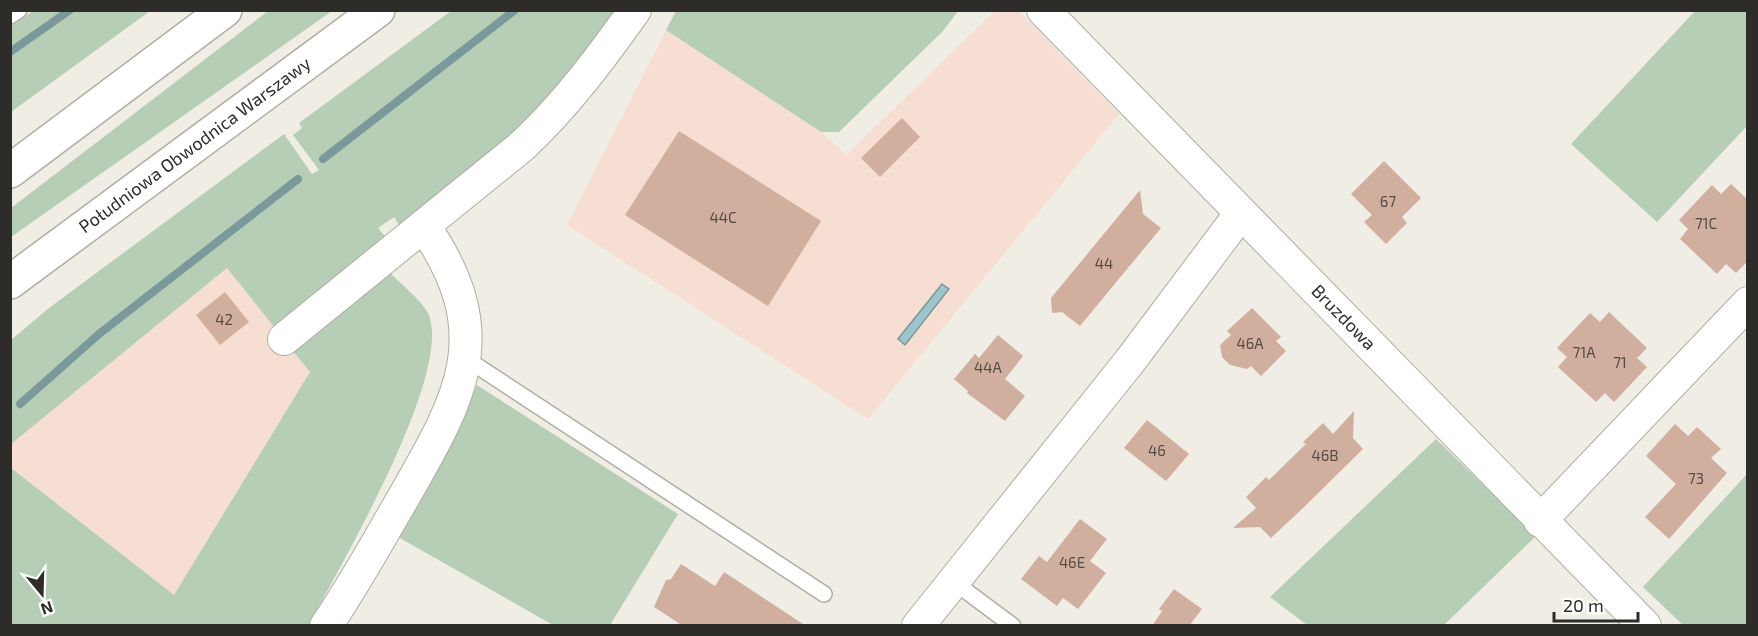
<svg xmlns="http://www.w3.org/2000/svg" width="1758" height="636" font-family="'Exo 2',sans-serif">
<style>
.industrial{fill:#f6ded3}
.green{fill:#b6ceb5}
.water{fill:#9cc6cc;stroke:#7b989b;stroke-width:1.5}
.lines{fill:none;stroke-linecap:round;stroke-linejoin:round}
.stream{stroke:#7b989b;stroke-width:8}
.building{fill:#d1af9f}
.lane-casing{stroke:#b0ada4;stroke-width:18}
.street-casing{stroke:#b0ada4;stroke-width:34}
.highway-casing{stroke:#b0ada4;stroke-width:36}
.lane{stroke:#fff;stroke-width:15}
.street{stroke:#fff;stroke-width:32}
.highway{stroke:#fff;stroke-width:33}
.labels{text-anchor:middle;stroke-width:5;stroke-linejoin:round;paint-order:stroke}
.number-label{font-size:15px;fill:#564d46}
.street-label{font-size:18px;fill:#2d2c28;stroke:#fff}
</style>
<rect width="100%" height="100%" fill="#f0ede4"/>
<!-- industrial -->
<g class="industrial">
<path d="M995,11H1019L1119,114L868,419L567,225L666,30L821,132L846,155Z"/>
<path d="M227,268L311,372L174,595L11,467L10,444Z"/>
</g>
<!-- green -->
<g class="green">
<path d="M33,11V10L150,11L11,112V26Z"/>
<path d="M268,11H332L11,237V208Z"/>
<path d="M451,11H620L600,40L509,140L401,228L394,217L378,228L388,240L275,328L227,268L11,444V340L49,308L284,134L312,174L319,170L293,135L302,128L299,123Z"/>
<path d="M676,11V10L958,11L943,31L839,132H821L666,30Z"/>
<path d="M1695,11H1747V126L1657,222L1571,144Z"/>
<path d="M390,273C400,283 422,301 428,313C455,372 339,567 309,625H11L10,467L174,595L310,372L292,350Z"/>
<path d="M477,385L678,514L610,625H553L398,537Z"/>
<path d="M1436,439L1536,536L1444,625H1307L1270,597Z"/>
<path d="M1747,474V625H1683L1643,587Z"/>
</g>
<!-- water -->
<path class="water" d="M942,284L949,289L905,345L898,339Z"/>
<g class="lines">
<!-- stream -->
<g class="stream">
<path d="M10,52L70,10"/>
<path d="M323,159L515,10"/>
<path d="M20,404L99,334L298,179"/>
</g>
</g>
<!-- building -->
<g class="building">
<path d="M902,118L920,137L880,177L861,158Z"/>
<path d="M679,131L821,221L768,306L625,215Z"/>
<path d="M1384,161L1421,198L1402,217L1407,223L1386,244L1364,222L1372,215L1351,194Z"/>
<path d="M1731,184L1748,200V261L1736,273L1726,264L1717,274L1680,239L1688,229L1679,220L1712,185L1721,194Z"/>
<path d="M1140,190L1143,214L1161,228L1080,326L1062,312L1052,313L1051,298Z"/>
<path d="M225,292L249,322L220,345L196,315Z"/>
<path d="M1252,308L1281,337L1276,341L1286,351L1261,376L1251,366L1247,369L1230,365L1222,357L1220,345L1231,335L1227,331Z"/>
<path d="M1609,312L1647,348L1637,358L1647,367L1614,402L1605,393L1596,402L1558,367L1567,357L1557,348L1590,313L1600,322Z"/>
<path d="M998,335L1023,356L1005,379L1025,396L1005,421L967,393L968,391L954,379L975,354L979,358Z"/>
<path d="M1354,411L1353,438L1363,449L1303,508L1271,538L1260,527L1233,528L1256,508L1246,497L1266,477L1269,480L1306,444L1303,442L1323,423L1333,434Z"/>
<path d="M1147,420L1189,454L1166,481L1124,448Z"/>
<path d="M1675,424L1688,436L1697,427L1721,449L1711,458L1727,473L1669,539L1645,517L1676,484L1646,456Z"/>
<path d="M1080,519L1107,539L1090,561L1106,573L1078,609L1063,598L1057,606L1021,579L1039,556L1047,562Z"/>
<path d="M681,564L715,586L724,572L806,626H683L654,607L666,580L671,579Z"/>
<path d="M1174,589L1202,609L1189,626H1152L1162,611L1159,609Z"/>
</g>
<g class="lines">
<defs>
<g id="lane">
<path d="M10,16L19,10"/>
<path d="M465,358L824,594"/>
<path d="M954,582L1013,626"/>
</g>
<g id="street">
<path id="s1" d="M1043,10L1645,626"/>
<path d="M284,339L522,146C566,105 600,59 635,10"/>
<path d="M1540,521L1748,303"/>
<path d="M326,626C354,585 377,543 402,500C461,397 499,335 424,226"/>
<path d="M918,626L1130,361L1241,213"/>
</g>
<g id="highway">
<path d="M10,171L225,10"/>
<path id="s2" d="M10,282L378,10"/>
</g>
</defs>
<!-- lane casing -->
<use href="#lane" class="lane-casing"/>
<!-- street casing -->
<use href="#street" class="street-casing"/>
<!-- highway casing -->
<use href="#highway" class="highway-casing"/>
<!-- lane -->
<use href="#lane" class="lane"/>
<!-- street -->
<use href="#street" class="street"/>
<!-- highway -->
<use href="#highway" class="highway"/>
</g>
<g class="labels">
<!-- number labels -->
<g class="number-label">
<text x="1388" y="207">67</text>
<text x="723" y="223">44C</text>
<text x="1706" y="229">71C</text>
<text x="1104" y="269">44</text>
<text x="224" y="325">42</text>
<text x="1250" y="349">46A</text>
<text x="1584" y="358">71A</text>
<text x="1620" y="368">71</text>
<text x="988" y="373">44A</text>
<text x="1157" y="456">46</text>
<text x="1325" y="461">46B</text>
<text x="1696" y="484">73</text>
<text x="1072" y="568">46E</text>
</g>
<!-- street labels -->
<g class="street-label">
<text dy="6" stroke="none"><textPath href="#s2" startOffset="230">Południowa Obwodnica Warszawy</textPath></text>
<text dy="6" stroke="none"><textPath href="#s1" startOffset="430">Bruzdowa</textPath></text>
</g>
</g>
<!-- border -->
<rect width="1758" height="636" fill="none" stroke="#2d2c28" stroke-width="24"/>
<!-- north arrow -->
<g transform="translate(42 594) rotate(161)" stroke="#ffffff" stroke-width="4.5" paint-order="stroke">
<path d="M0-4.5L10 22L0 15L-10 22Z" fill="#2d2c28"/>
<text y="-9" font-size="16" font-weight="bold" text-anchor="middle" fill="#2d2c28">N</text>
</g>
<!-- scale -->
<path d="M1554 612v9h84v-9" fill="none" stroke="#2d2c28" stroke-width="3"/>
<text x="1563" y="612" font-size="18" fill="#2d2c28" stroke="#ffffff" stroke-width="4.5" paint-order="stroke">20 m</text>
</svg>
